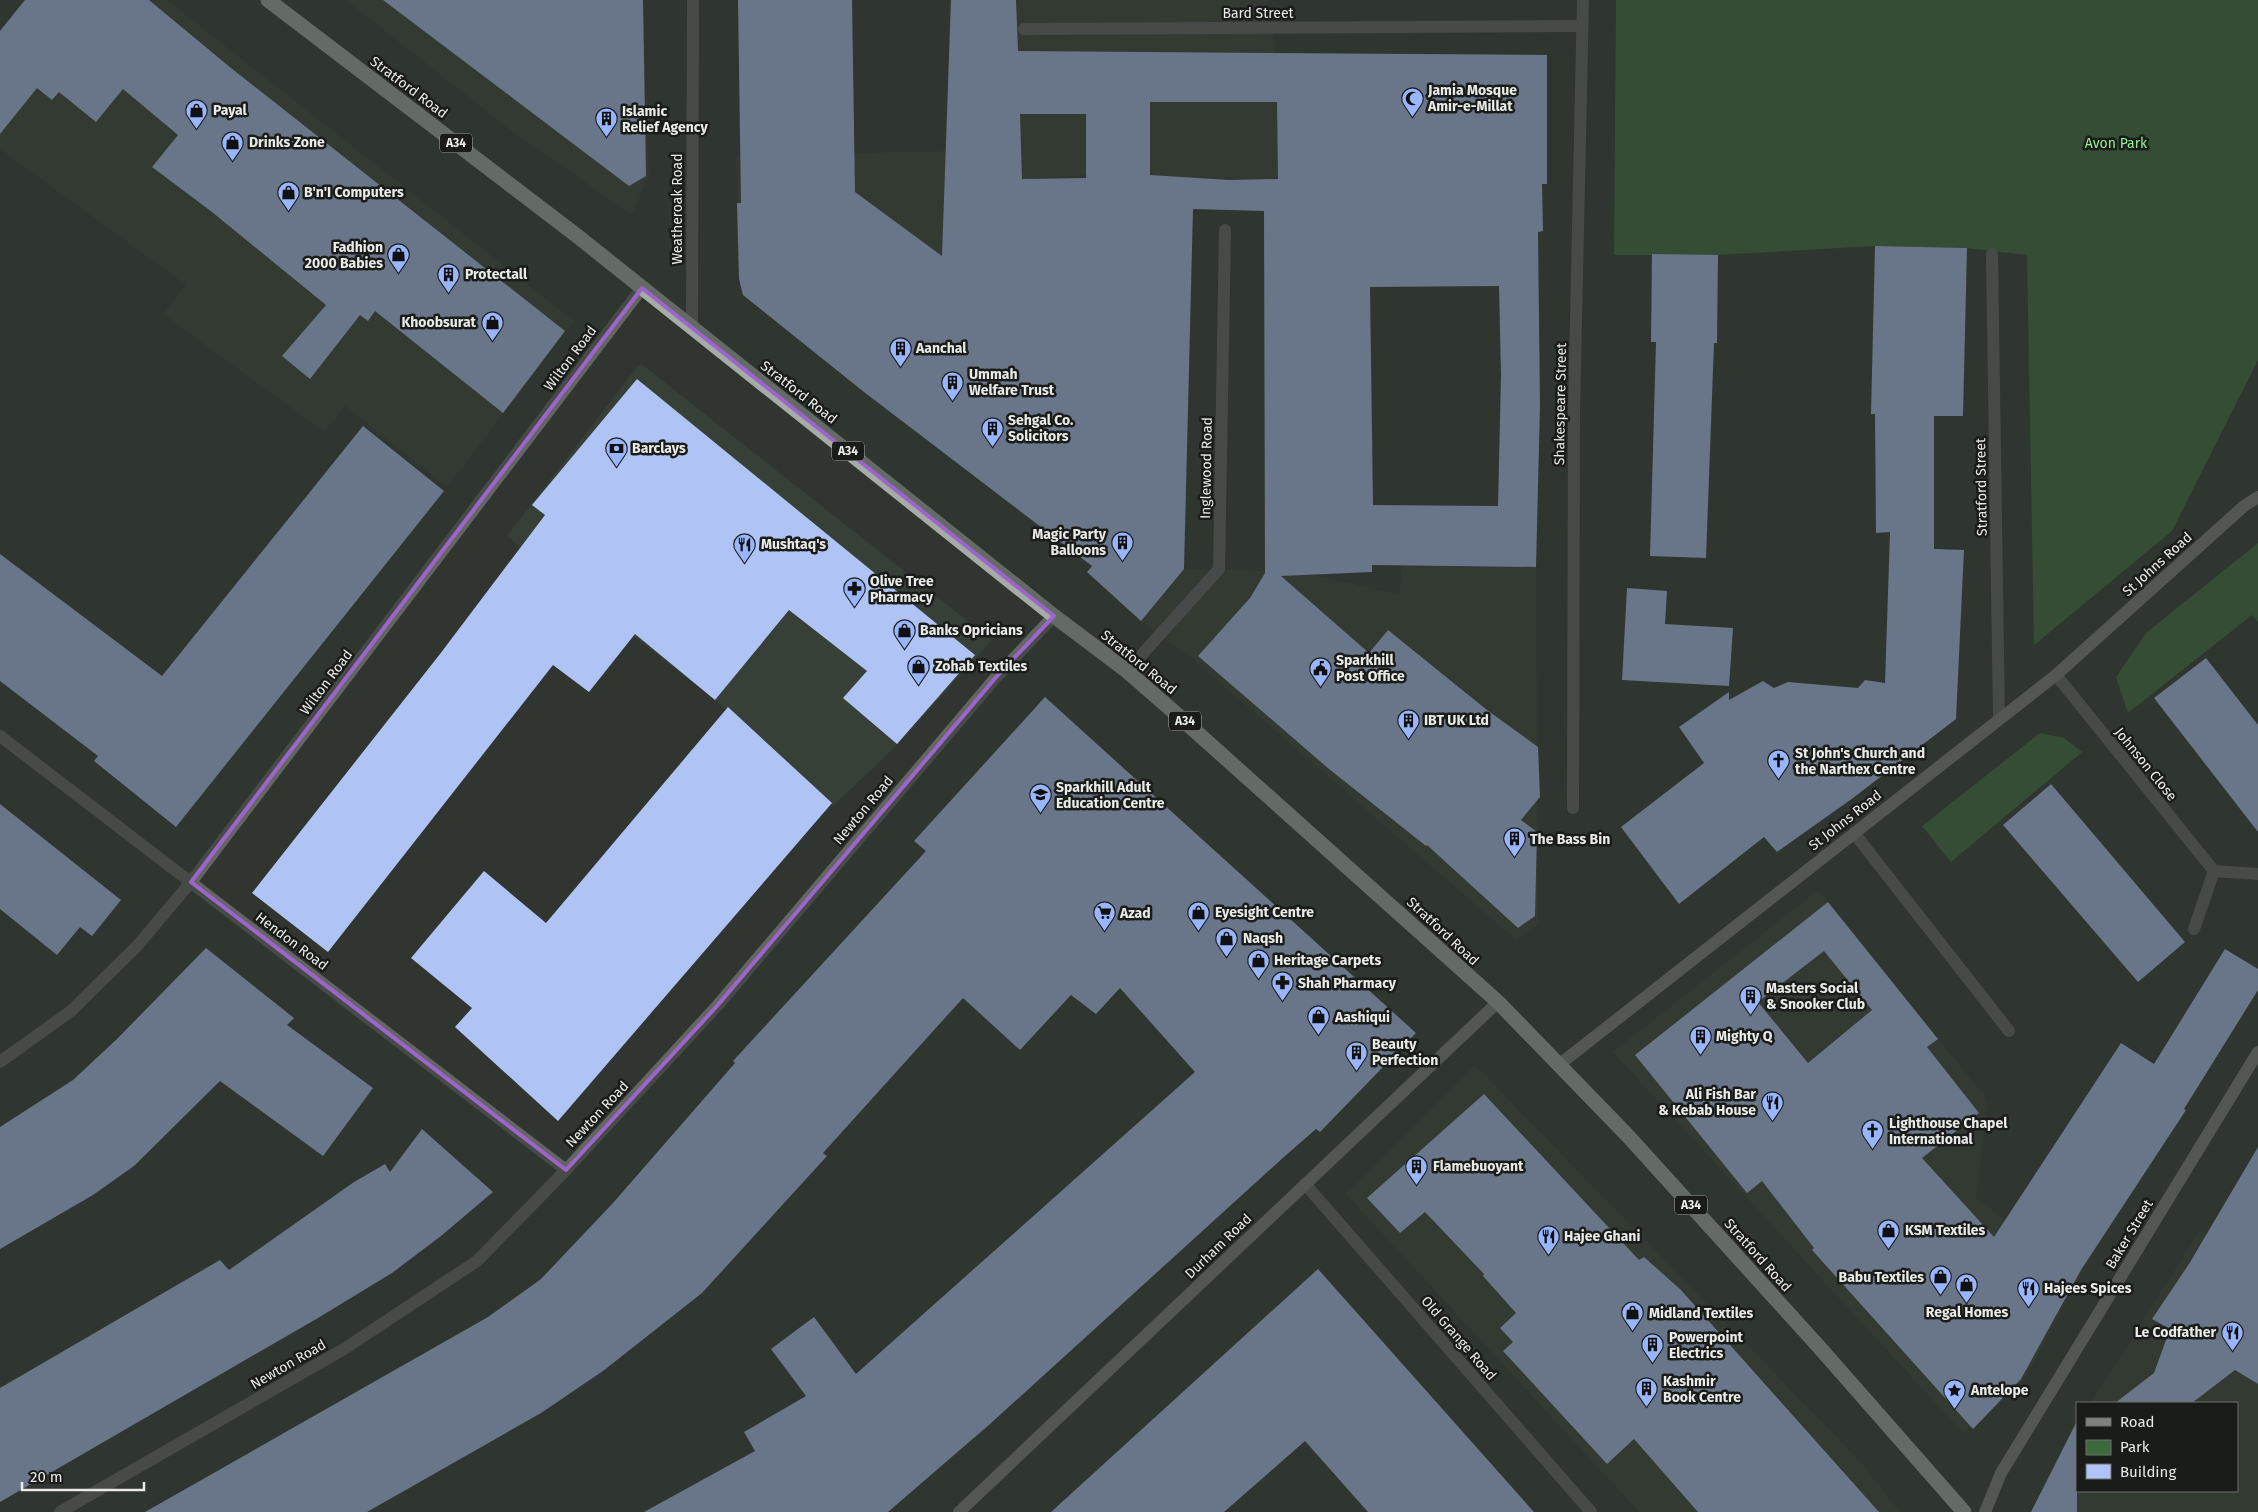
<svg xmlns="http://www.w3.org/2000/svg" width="2258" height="1512" font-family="'Fira Sans',sans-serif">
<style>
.built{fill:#364036}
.green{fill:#3c6a3c}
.building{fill:#afc3f5;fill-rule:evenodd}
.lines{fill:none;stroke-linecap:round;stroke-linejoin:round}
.lane{stroke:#646664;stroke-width:12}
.street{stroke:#646664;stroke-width:12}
.secondary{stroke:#7e827e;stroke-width:12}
.highway{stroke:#a5aba5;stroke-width:15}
.marked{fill:none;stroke:#9c65cb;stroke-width:4;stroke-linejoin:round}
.labels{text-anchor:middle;stroke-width:5;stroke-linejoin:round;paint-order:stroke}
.shield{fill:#191c19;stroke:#aaadaa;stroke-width:1}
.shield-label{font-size:12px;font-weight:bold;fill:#e8ebe8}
.street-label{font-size:14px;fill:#e8ebe8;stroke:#191c19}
.poi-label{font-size:14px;font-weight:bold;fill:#e8ebe8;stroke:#191c19;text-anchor:start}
.park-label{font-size:14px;fill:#95f194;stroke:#191c19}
</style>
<rect width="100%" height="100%" fill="#303530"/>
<!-- built -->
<g class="built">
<path d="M24,0H167L574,321L447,487L345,406L324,432L163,314L186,285L0,149V30Z"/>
<path d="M346,0H535L643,43L649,175L632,215L509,129Z"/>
<path d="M950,0H1267L1276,54L1278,179L1229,180L1086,175L1034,179L1184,526V569H1220L1315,575L1400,595L1401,566L1536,567L1538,924L1516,940L1193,659L1141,621L1087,572L1092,566L799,341L743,295L739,279L736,156L946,151Z"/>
<path d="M640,363L992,640L895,747L833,806L715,700L507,536Z"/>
<path d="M1818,890L1988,1100L1976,1198L2032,1240L2083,1270L2025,1378L1980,1422L1963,1433L1613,1052Z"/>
<path d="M1475,1065L1858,1459L1900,1512H1639L1346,1194Z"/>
<path d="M2200,1230L2258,1266V1512H2031L2077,1426V1491H2237V1403H2091Z"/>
</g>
<!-- green -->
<g class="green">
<path d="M1616,0H2258V360L2172,531L2034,645L2027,255L1967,248L1875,246L1718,255H1614Z"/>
<path d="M2258,543V622L2252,615L2128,713L2116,677L2146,633Z"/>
<path d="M2040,733L2064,738L2082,752L1951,862L1922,826Z"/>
</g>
<!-- building -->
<g class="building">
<path d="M25,0H149L231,68L565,331L503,413L375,311L368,321L360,315L310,379L282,356L326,305L212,212L152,167L178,135L123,89L96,122L59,92L52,100L37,88L0,134V31Z"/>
<path d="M383,0H643L646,176L629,186Z"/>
<path d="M738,0H852L855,192L942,256L951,0H1016L1018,51L1547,55V184H1542L1543,231L1538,232L1540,406L1536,567L1372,565V572L1281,576L1369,653L1388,630L1487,710L1538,747L1540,797L1521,820L1537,832L1535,916L1518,928L1427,845L1426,846L1329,769L1198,656L1250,598L1265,573L1264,211L1193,209L1184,569L1141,621L1087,572L1092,566L864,392L743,295L739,279L737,203H741ZM1150,102H1277L1278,179L1229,180L1150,175ZM1020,114H1086V178L1022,179ZM1499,286L1501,375L1498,506L1373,505L1370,287Z"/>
<path d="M1875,246L1967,248L1963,416H1934V549L1964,550L1956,719L1853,798L1777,852L1764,837L1679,904L1621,827L1704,763L1679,727L1729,692V700L1763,681L1774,688L1788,682L1858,688L1865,680L1885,683L1890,532L1876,533L1875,414H1871Z"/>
<path d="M1652,254L1718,255L1717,343H1714L1706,558L1650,556L1656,342H1651Z"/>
<path d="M637,379L975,655L897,744L843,698L867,671L789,610L715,700L635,634L589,692L553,665L328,952L252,893L440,654L545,515L532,505Z"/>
<path d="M363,426L444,491L176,827L94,761L98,756L0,681V554L162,676Z"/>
<path d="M1627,588L1667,591L1665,624L1733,628L1729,686L1622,680Z"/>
<path d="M2206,658L2258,725V832L2154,698Z"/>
<path d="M1045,697L1416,1033L1320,1132L1316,1129L1285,1156L990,1424L888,1512H644L755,1451L744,1432L806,1396L771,1349L814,1317L856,1374L1195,1072L1120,988L1096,1014L1071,995L1020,1050L963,998L823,1153L827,1156L702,1293L603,1371L541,1413L367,1512H145L488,1317L541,1279L613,1203L735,1063L733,1061L926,851L914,841Z"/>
<path d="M728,707L832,803L558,1121L455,1027L472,1008L411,958L484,871L546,923Z"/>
<path d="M2051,784L2185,942L2138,982L2003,825Z"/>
<path d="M0,804L121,900L92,936L80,927L57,955L0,909Z"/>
<path d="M1828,902L1938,1039L1927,1047L1979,1113L1922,1158L1994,1237L2121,1043L2154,1064L2225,949L2258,969V990L2184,1109L2186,1110L2081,1270L2021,1379L1973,1429L1812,1250L1814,1248L1762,1181L1747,1193L1635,1055ZM1824,951L1872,1010L1808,1063L1758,1002Z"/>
<path d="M206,948L294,1018L287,1025L373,1088L323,1156L220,1081L134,1166L93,1195L0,1249V1127L73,1080L117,1039Z"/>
<path d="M1484,1094L1639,1260L1644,1257L1681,1290L1879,1512H1698L1634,1439L1607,1464L1503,1351L1513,1342L1500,1328L1516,1313L1483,1276L1484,1274L1425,1212L1400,1233L1367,1198Z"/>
<path d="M422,1129L493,1192L441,1236L392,1273L318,1318L0,1502V1388L220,1260L229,1270L354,1182L385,1164L390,1172Z"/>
<path d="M2258,1147V1384L2235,1370L2192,1403H2115L2154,1373L2170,1329L2152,1319L2189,1264Z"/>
<path d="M1318,1269L1534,1512H1368L1305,1441L1224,1512H1051Z"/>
<path d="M2077,1421V1512H2031Z"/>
</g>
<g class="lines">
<!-- lane -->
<path class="lane" d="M1854,833L2009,1031"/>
<!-- street -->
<g class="street">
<path d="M1024,29L1582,26"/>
<path d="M1992,254L1999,719"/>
<path d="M692,329L693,0"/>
<path d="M1127,671L1219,569L1225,230"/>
<path d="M2056,675L2214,871"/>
<path d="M0,736L566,1170"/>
<path d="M1573,808L1574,412L1583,0"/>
<path d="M2194,929L2214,871L2258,874"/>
<path d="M0,1062L71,1011L137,946L191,882L642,288"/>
<path d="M1305,1184L1591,1512"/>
<path d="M60,1512L344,1349L477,1261L566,1170L717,1006L998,675L1054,616"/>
</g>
<!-- secondary -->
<g class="secondary">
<path d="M1560,1064L2056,675L2244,506L2258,497"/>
<path d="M959,1512L1498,1002"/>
<path d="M1985,1512L2001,1473L2258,1052"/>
</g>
<!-- highway -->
<path class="highway" d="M268,0L576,235L1054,616L1127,671L1174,712L1498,1002L1628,1136L1820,1348L1964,1512"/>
</g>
<!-- marked area -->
<path d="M0 0H2258V1512H0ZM642,288L1054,616L998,675L717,1006L566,1170L191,882Z" fill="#303530" fill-opacity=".55" fill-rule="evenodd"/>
<path class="marked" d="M642,288L1054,616L998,675L717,1006L566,1170L191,882Z"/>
<!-- icons -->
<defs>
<symbol id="mosque-pin" viewBox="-11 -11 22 30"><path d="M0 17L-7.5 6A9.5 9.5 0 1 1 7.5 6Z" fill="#98b5fd" stroke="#191c19"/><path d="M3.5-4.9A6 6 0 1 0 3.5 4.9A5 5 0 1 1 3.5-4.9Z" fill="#111"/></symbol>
<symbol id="shop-pin" viewBox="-11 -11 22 30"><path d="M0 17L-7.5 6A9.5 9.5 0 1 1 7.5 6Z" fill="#98b5fd" stroke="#191c19"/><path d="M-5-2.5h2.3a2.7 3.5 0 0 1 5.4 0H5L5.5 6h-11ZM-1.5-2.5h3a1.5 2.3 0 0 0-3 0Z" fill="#111"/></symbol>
<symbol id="building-pin" viewBox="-11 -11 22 30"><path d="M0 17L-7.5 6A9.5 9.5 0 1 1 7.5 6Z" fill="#98b5fd" stroke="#191c19"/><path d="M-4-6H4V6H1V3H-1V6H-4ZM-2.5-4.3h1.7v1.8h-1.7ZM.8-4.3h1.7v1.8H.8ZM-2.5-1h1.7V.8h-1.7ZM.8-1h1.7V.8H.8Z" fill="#111"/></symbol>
<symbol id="bank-pin" viewBox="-11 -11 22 30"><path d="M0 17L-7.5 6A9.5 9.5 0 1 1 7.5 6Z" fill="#98b5fd" stroke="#191c19"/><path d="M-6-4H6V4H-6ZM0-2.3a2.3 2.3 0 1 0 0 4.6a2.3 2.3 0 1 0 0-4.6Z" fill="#111"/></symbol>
<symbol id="restaurant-pin" viewBox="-11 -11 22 30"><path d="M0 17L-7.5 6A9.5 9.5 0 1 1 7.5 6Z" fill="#98b5fd" stroke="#191c19"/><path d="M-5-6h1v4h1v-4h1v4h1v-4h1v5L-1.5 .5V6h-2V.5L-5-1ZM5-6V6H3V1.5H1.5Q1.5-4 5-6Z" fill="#111"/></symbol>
<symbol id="pharmacy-pin" viewBox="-11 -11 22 30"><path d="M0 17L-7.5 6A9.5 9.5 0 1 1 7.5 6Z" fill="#98b5fd" stroke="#191c19"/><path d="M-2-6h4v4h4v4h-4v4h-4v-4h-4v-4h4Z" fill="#111"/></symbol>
<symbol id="civic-pin" viewBox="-11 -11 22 30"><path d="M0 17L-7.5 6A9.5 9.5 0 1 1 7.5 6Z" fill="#98b5fd" stroke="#191c19"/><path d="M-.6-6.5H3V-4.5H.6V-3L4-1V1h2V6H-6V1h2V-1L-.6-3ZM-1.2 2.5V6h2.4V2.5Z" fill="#111"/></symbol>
<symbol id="church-pin" viewBox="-11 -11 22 30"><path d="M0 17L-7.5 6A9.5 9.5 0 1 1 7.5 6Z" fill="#98b5fd" stroke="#191c19"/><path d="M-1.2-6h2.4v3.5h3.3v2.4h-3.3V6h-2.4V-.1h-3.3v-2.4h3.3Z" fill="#111"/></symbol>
<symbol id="university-pin" viewBox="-11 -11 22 30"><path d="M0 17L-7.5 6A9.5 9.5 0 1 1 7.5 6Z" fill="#98b5fd" stroke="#191c19"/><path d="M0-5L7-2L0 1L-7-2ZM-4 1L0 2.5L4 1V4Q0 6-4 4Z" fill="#111"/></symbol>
<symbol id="supermarket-pin" viewBox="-11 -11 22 30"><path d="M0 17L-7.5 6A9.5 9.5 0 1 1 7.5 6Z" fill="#98b5fd" stroke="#191c19"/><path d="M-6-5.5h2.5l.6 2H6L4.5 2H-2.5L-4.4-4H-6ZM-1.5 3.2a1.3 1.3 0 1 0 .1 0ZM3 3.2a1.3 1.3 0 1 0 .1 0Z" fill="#111"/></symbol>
<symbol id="sight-pin" viewBox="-11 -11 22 30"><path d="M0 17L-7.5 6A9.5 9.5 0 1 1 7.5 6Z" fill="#98b5fd" stroke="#191c19"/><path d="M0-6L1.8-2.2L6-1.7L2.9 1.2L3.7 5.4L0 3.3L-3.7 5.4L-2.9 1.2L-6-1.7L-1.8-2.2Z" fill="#111"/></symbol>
</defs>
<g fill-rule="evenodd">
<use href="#mosque-pin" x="1400" y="86" width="25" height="34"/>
<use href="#shop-pin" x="184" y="98" width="25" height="34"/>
<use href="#building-pin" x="594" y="106" width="25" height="34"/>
<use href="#shop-pin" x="220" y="130" width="25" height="34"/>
<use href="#shop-pin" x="276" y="180" width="25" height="34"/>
<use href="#shop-pin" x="386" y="242" width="25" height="34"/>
<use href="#building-pin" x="436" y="262" width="25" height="34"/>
<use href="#shop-pin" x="480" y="310" width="25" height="34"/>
<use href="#building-pin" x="888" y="336" width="25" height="34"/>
<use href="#building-pin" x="940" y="370" width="25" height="34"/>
<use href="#building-pin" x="980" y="416" width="25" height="34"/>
<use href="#bank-pin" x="604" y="436" width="25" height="34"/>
<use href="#building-pin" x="1110" y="530" width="25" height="34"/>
<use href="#restaurant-pin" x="732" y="532" width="25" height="34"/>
<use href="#pharmacy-pin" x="842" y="576" width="25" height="34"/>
<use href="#shop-pin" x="892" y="618" width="25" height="34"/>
<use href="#shop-pin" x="906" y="654" width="25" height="34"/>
<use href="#civic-pin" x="1308" y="656" width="25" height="34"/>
<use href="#building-pin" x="1396" y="708" width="25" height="34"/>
<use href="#church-pin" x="1766" y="748" width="25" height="34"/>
<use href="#university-pin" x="1028" y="782" width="25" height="34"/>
<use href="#building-pin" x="1502" y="826" width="25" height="34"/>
<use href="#shop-pin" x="1186" y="900" width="25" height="34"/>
<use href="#supermarket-pin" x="1092" y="900" width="25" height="34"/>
<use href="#shop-pin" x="1214" y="926" width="25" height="34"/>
<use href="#shop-pin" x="1246" y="948" width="25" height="34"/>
<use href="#pharmacy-pin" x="1270" y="970" width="25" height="34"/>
<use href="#building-pin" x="1738" y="984" width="25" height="34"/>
<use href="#shop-pin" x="1306" y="1004" width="25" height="34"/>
<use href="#building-pin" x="1688" y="1024" width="25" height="34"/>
<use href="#building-pin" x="1344" y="1040" width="25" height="34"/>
<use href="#restaurant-pin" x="1760" y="1090" width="25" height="34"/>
<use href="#church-pin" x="1860" y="1118" width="25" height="34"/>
<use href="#building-pin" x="1404" y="1154" width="25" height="34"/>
<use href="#shop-pin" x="1876" y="1218" width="25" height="34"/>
<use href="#restaurant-pin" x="1536" y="1224" width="25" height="34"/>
<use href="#shop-pin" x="1928" y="1264" width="25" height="34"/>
<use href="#shop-pin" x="1954" y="1272" width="25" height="34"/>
<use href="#restaurant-pin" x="2016" y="1276" width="25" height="34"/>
<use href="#shop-pin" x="1620" y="1300" width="25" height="34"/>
<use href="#restaurant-pin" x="2220" y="1320" width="25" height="34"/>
<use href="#building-pin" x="1640" y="1332" width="25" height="34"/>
<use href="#building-pin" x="1634" y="1376" width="25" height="34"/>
<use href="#sight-pin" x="1942" y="1378" width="25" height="34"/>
</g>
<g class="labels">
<!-- shield labels -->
<g class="shield">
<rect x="440" y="133.5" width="32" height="19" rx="4"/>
<rect x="832" y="441.5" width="32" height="19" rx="4"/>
<rect x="1169" y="711.5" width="32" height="19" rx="4"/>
<rect x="1675" y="1195.5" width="32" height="19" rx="4"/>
</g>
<g class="shield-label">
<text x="456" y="147">A34</text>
<text x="848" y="455">A34</text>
<text x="1185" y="725">A34</text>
<text x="1691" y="1209">A34</text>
</g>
<!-- street labels -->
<g class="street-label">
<text x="1258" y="18">Bard Street</text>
<text transform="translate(409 87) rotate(37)" y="5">Stratford Road</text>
<text transform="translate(677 209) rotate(-90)" y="5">Weatheroak Road</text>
<text transform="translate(570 358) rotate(-53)" y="5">Wilton Road</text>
<text transform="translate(799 392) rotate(38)" y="5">Stratford Road</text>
<text transform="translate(1560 404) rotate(-89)" y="5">Shakespeare Street</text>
<text transform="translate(1206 468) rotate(-89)" y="5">Inglewood Road</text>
<text transform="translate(1981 487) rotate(-91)" y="5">Stratford Street</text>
<text transform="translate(2157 564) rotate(-42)" y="5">St Johns Road</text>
<text transform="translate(1139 662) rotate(39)" y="5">Stratford Road</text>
<text transform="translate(326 682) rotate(-53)" y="5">Wilton Road</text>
<text transform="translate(2146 764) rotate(51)" y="5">Johnson Close</text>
<text transform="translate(863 810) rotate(-50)" y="5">Newton Road</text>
<text transform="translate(1845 820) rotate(-38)" y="5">St Johns Road</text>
<text transform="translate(1443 931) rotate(43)" y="5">Stratford Road</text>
<text transform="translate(292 941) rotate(37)" y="5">Hendon Road</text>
<text transform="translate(597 1114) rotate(-47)" y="5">Newton Road</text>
<text transform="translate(2129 1234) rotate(-59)" y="5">Baker Street</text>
<text transform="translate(1218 1246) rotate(-44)" y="5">Durham Road</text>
<text transform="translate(1758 1255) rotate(48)" y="5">Stratford Road</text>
<text transform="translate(1459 1338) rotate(49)" y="5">Old Grange Road</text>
<text transform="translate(288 1364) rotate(-30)" y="5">Newton Road</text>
</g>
<!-- poi labels -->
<g class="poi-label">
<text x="1428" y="95">Jamia Mosque<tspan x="1428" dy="16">Amir-e-Millat</tspan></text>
<text x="213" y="115">Payal</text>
<text x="622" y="116">Islamic<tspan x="622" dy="16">Relief Agency</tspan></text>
<text x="249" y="147">Drinks Zone</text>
<text x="304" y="197">B'n'I Computers</text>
<text x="383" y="252" text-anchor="end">Fadhion<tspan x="383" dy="16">2000 Babies</tspan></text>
<text x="465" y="279">Protectall</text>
<text x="476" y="327" text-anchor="end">Khoobsurat</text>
<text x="916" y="353">Aanchal</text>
<text x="969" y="379">Ummah<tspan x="969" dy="16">Welfare Trust</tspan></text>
<text x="1008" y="425">Sehgal Co.<tspan x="1008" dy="16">Solicitors</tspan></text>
<text x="632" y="453">Barclays</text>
<text x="1106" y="539" text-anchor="end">Magic Party<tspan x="1106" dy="16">Balloons</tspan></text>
<text x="761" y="549">Mushtaq's</text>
<text x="870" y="586">Olive Tree<tspan x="870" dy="16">Pharmacy</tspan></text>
<text x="920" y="635">Banks Opricians</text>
<text x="1336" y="665">Sparkhill<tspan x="1336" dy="16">Post Office</tspan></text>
<text x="935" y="671">Zohab Textiles</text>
<text x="1424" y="725">IBT UK Ltd</text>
<text x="1795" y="758">St John's Church and<tspan x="1795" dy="16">the Narthex Centre</tspan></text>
<text x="1056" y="792">Sparkhill Adult<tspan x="1056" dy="16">Education Centre</tspan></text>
<text x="1530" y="844">The Bass Bin</text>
<text x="1215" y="917">Eyesight Centre</text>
<text x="1120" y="918">Azad</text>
<text x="1243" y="943">Naqsh</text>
<text x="1274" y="965">Heritage Carpets</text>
<text x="1298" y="988">Shah Pharmacy</text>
<text x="1766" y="993">Masters Social<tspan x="1766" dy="16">&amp; Snooker Club</tspan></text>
<text x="1335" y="1022">Aashiqui</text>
<text x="1716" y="1041">Mighty Q</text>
<text x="1372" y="1049">Beauty<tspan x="1372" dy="16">Perfection</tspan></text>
<text x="1756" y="1099" text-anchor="end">Ali Fish Bar<tspan x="1756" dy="16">&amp; Kebab House</tspan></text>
<text x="1889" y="1128">Lighthouse Chapel<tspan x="1889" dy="16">International</tspan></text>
<text x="1433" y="1171">Flamebuoyant</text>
<text x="1905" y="1235">KSM Textiles</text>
<text x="1564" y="1241">Hajee Ghani</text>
<text x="1924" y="1282" text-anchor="end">Babu Textiles</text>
<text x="2044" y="1293">Hajees Spices</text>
<text x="1967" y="1317" text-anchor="middle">Regal Homes</text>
<text x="1649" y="1318">Midland Textiles</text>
<text x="2216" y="1337" text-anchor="end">Le Codfather</text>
<text x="1669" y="1342">Powerpoint<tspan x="1669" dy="16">Electrics</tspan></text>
<text x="1663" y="1386">Kashmir<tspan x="1663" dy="16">Book Centre</tspan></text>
<text x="1971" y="1395">Antelope</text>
</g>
<!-- park labels -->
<g class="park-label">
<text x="2116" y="148">Avon Park</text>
</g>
</g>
<!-- legend -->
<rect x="2076" y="1402" width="162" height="90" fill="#191c19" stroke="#6c6f6c"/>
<rect x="2086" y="1418" width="25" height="8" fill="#7e827e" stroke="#6c6f6c"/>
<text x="2120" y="1427" font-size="15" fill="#e8ebe8">Road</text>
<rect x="2086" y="1440" width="25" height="15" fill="#3c6a3c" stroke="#6c6f6c"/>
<text x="2120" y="1452" font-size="15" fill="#e8ebe8">Park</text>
<rect x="2086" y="1464" width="25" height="15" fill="#afc3f5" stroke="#6c6f6c"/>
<text x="2120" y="1477" font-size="15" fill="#e8ebe8">Building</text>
<!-- scale -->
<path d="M22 1482v8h122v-8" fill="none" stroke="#e8ebe8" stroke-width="2.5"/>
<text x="30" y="1482" font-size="15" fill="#e8ebe8" stroke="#191c19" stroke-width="4" paint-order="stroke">20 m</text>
</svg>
